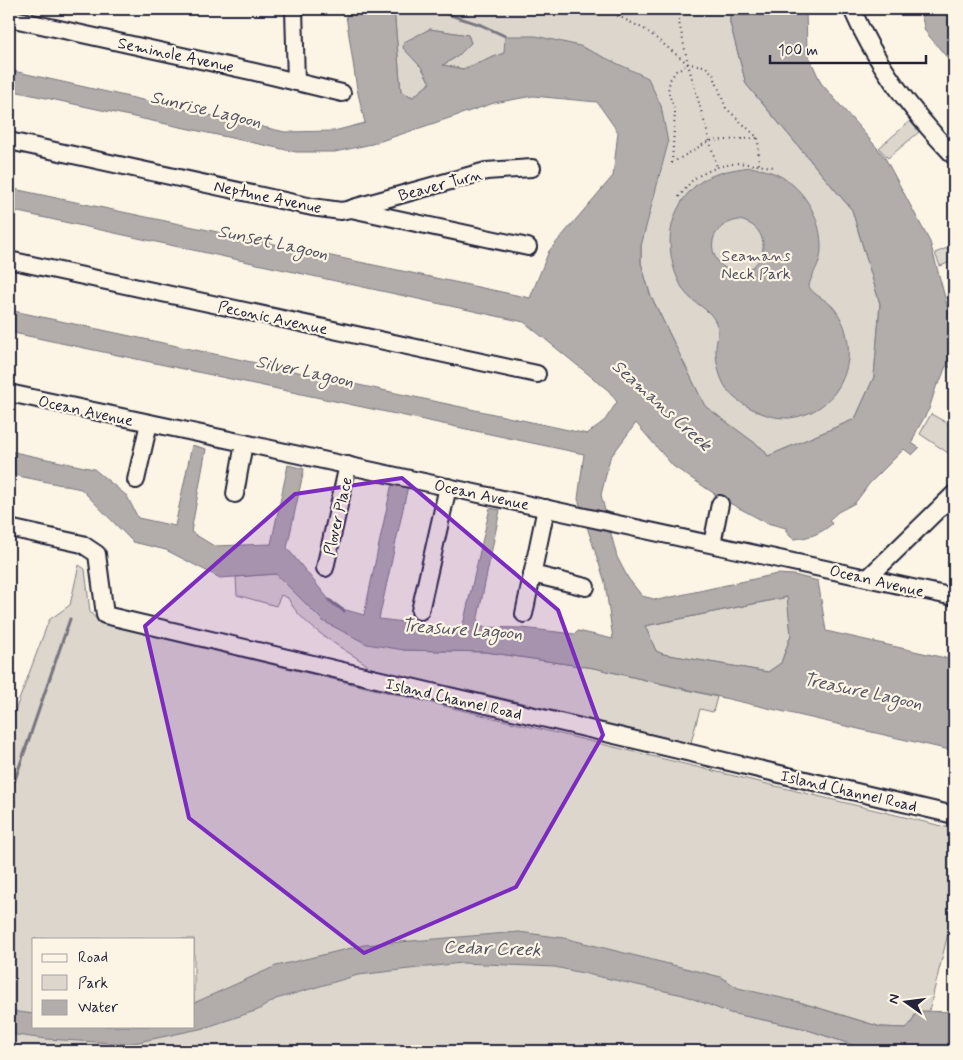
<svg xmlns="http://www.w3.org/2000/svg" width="963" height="1060" font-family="Mynerve,sans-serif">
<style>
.green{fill:#dcd6cc;stroke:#7f7c84;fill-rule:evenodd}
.water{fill:#b2adab;stroke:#78757e;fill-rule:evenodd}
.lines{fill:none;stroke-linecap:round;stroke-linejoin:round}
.stream{stroke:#78757e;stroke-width:3}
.minor-casing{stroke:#22223b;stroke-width:20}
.path{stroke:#22223b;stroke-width:2;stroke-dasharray:1 4;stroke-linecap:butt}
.minor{stroke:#fcf5e5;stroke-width:16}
.marked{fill:#7b2cbf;fill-opacity:0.2;stroke:#7b2cbf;stroke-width:4;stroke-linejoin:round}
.labels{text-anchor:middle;stroke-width:4.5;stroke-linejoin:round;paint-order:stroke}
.street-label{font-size:16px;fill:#22223b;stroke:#fcf5e5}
.park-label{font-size:16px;fill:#504f5f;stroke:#fcf5e5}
.water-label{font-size:18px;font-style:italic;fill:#545362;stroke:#fcf5e5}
</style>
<rect width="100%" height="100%" fill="#fcf5e5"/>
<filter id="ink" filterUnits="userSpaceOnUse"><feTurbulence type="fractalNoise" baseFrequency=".02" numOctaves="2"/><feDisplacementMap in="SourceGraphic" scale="10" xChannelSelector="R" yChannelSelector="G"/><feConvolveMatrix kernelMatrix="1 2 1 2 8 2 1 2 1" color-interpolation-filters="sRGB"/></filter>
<g filter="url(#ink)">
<!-- green -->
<g class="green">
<path d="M394,9H730V23L746,84L852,210L880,304L874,377L855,419L768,456L763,449L705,407L650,294L641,263V246L661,106L504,53L463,69L442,65L458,56L471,43L468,35L430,29L404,43V48L422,68L430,83L413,97L401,92Z"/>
<path d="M910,121L919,132L888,158L879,148Z"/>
<path d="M954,245V261L940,266L935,253Z"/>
<path d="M931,414L954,427V457L920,434Z"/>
<path d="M79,565L85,569L90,612L100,623L954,829V909L929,1011L916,1013L911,1023L906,1028L881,1027L799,1002L731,1013L802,1028L871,1051H9V727L49,620L70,605ZM34,939H194V1026H34Z"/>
<path d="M276,574L323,621L404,650L486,652L594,668L717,697L713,712L700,709L690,746L684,742L489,695L369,670L366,664C341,647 301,626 288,598L281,595L276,606L237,595L236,577Z"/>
<path d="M788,597L791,635L781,663L768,672L663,654L656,651L645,626Z"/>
</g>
<!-- water -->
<g class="water">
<path d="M345,9H394L401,92L413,97L430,83L422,68L403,48L404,42L430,29L468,35L471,43L458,56L443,65L463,69L504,53L505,36H536L580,46L648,78L661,106L668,143L641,246V263L650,294L705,406L763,449L768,456L855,419L874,377L880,304L852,210L746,84L730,23V9H806L807,52L821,83L884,156L930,242L954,331V369L946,366L939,384H937L929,409L916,432L912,443L919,448L912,455L904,449L869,484L855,503L838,512L829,520L832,524C820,534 809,538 793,539L786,532V528L767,523L724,500L673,466L636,423L610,458L601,495L617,557L628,578L642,596L658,600L777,574L794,575L818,581L826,631L954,660V751L594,668L486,652L404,650L367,644L323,621L276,574L220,578L166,550L133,542L81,489L9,474V451L94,469L127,496L138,518L175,526L192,445L206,449L191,532L214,546L271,544L288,465L304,469L287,548L335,607L364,615L392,483L408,486L379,619L462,629L490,508L500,510L476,627L522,628L575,634L578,631L613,639L605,582L578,499L584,454L9,332V310L587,434L605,420L617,402L609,391L524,322L9,210V188L530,298L549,251L613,176L618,132L597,102L533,96L494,103L372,144L335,152H296L9,90V70L285,132L334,131L365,123L357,89ZM787,597L791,635L781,663L768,672L663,654L656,651L645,626Z"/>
<path d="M920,9H954V66L925,31Z"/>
<path d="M750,167C758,169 768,170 776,174C806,187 826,226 820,258C817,269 810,277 809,287C815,296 825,299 832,306C837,311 843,322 845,329C858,370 833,414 789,418C770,419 751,410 736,399C723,390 716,368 716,352C715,342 721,333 716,323C710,308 693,304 684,291C664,258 664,215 694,187C709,173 730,170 750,167ZM739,220C780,228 763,282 729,270C722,267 716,261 714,254C708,235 722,222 739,220Z"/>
<path d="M519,932L564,938L721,977L738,988L799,1002L881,1027L906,1028L911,1023L916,1013L922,1011L954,1012V1051H871L802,1028L730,1013L683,995L555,967L461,963L358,975L276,999L258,1010L204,1028L129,1044L46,1039L9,1034V1009L18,1012L34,1014V1026H194V1003L276,966L364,945Z"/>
</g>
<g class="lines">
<!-- stream -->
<g class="stream">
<path d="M432,9L481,25L505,36"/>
<path d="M329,600L344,611"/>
<path d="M9,797L70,619"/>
</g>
<defs>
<g id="minor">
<path d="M294,9L296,82"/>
<path d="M852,9C876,65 912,112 954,156"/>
<path d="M9,18L255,72L342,93"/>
<path d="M9,141L312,207L341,211L351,209L528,247"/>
<path d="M353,208L486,171L532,168"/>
<path d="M9,260L537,374"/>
<path d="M9,393L244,443L954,597"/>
<path d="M136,480L149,423"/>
<path d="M235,494L244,443"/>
<path d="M9,528L82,544L97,554L105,615L954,815"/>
<path d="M712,544L720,504"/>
<path d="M325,568L348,465"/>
<path d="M532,574L586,587"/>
<path d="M868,578L954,494"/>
<path d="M420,611L448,487"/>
<path d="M524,614L546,508"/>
</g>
</defs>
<!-- minor casing -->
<use href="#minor" class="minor-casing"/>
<!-- path -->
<g class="path">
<path d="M604,9L646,30L688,64L705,66L713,74L726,108L758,138L759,165"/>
<path d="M679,9V22L688,64L717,167"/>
<path d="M672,163L675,112L668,91L670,80L676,71L688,64"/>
<path d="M672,163L709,141L758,138"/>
<path d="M679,197L694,178L717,167L738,163L774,167"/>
</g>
<!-- minor -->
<use href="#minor" class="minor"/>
</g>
</g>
<!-- marked area -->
<path class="marked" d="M402,478L558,610L603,735L516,887L364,953L189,818L145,626L295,494Z"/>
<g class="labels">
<!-- street labels -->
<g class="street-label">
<text transform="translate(176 54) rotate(12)" y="6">Seminole Avenue</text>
<text transform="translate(440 184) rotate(-15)" y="6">Beaver Turn</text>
<text transform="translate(268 196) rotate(12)" y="6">Neptune Avenue</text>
<text transform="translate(273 317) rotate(12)" y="6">Peconic Avenue</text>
<text transform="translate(86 410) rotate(12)" y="6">Ocean Avenue</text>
<text transform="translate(482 494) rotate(12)" y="6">Ocean Avenue</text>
<text transform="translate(337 516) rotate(-77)" y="6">Plover Place</text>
<text transform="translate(877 580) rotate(13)" y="6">Ocean Avenue</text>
<text transform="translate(454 698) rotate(13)" y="6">Island Channel Road</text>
<text transform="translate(849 790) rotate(13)" y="6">Island Channel Road</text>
</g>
<!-- park labels -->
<g class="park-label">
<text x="756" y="261">Seamans<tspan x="756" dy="18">Neck Park</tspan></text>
</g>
<!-- water labels -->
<g class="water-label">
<text transform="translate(206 109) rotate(13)" y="6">Sunrise Lagoon</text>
<text transform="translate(273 242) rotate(12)" y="6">Sunset Lagoon</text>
<text transform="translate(305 371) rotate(12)" y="6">Silver Lagoon</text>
<text transform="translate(662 405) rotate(42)" y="6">Seamans Creek</text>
<text transform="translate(462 629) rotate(4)" y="6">Treasure Lagoon</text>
<text transform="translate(863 691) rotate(12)" y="6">Treasure Lagoon</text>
<text transform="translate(492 948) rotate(2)" y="6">Cedar Creek</text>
</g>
</g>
<!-- margin -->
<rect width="963" height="1060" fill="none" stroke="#fcf5e5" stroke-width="30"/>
<rect x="15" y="15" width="933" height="1030" fill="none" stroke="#22223b" stroke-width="2" filter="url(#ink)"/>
<!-- legend -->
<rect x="32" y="938" width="162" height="90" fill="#fcf5e5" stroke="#a5a1a1"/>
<rect x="42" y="954" width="25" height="8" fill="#fcf5e5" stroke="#a5a1a1"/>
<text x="78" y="962" font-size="15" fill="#22223b">Road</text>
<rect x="42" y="975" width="25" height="15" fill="#dcd6cc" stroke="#a5a1a1"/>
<text x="78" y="988" font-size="15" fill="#22223b">Park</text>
<rect x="42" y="1000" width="25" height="15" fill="#b2adab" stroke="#a5a1a1"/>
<text x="78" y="1012" font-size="15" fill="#22223b">Water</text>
<!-- north arrow -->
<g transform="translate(906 1002) rotate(284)" stroke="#fcf5e5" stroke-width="4" paint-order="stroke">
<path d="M0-4L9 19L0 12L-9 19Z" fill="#22223b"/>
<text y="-8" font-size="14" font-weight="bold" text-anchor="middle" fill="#22223b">N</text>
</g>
<!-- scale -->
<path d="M770 55v8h156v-8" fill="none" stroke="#22223b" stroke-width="2.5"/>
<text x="778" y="55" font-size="15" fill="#22223b" stroke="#fcf5e5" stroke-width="4" paint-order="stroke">100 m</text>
</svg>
